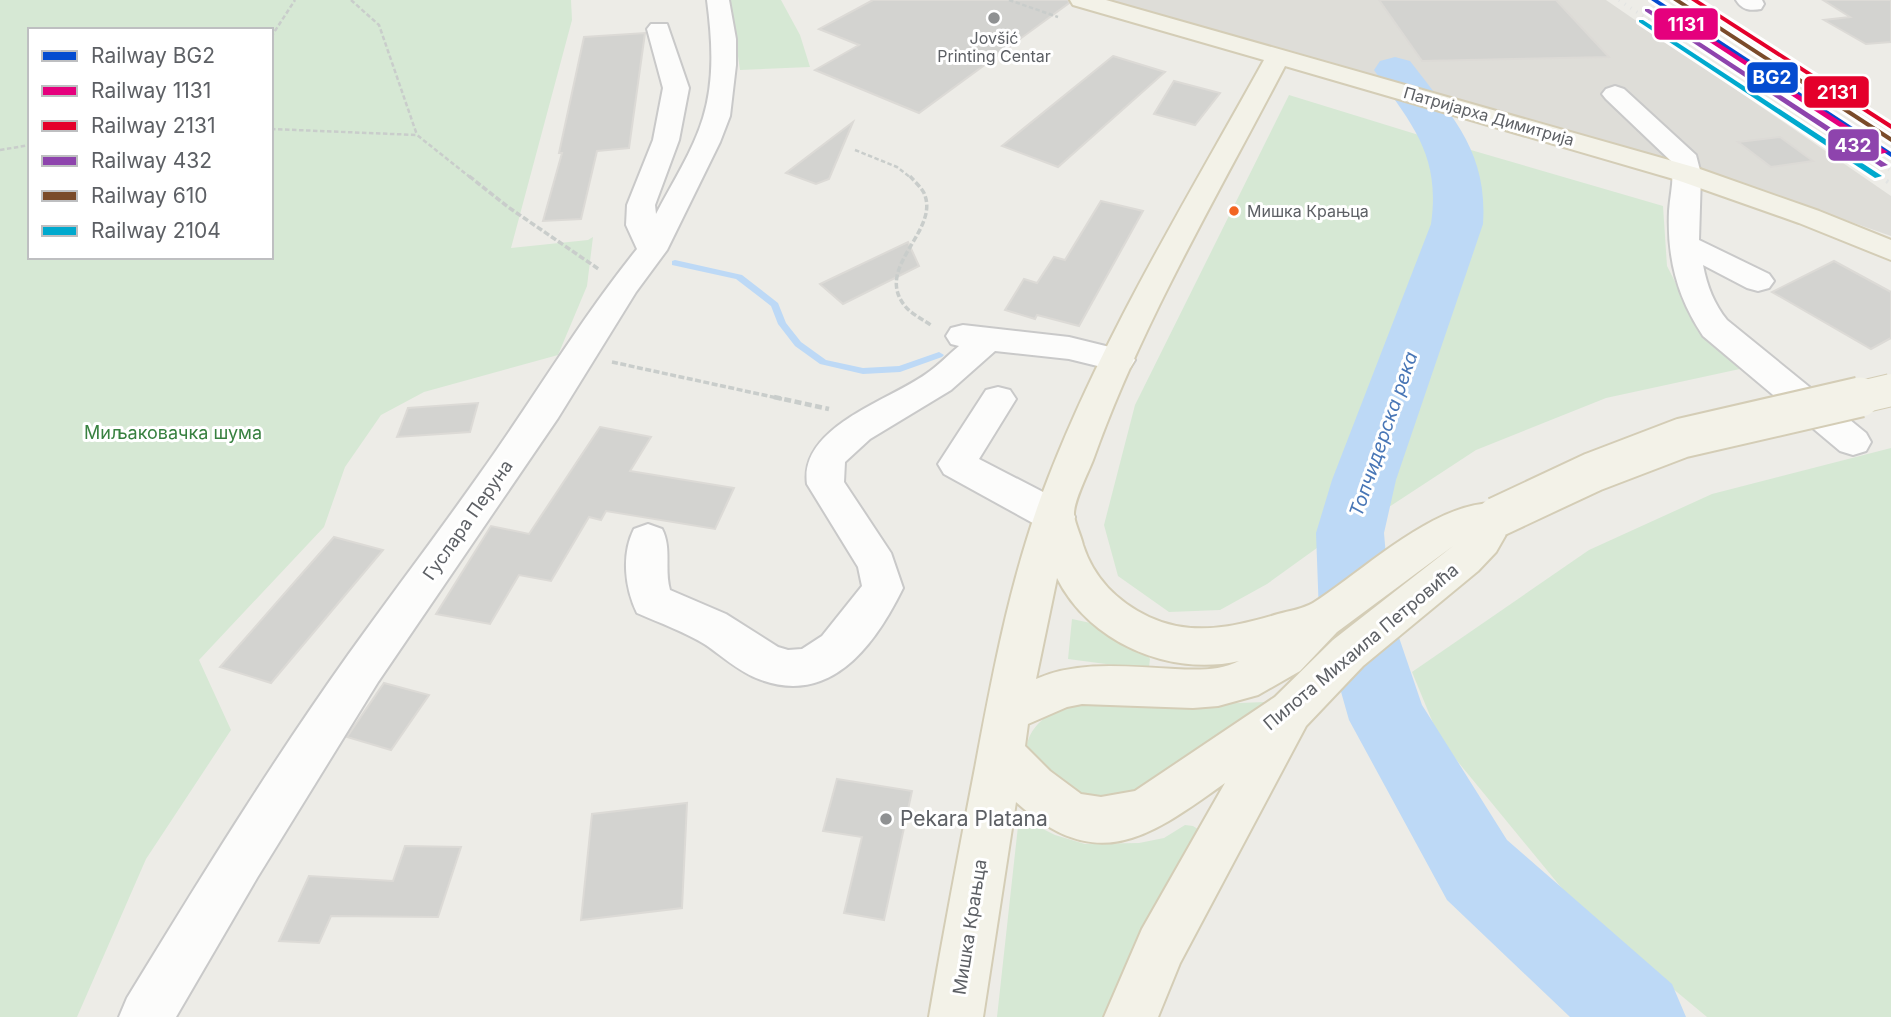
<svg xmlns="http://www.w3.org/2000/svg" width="1891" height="1017" font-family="Inter,sans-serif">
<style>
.industrial{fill:#deddd8}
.green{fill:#d6e8d4;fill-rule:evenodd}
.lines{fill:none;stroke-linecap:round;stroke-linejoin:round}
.stream{fill:#bdd9f6;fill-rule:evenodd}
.river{fill:#bdd9f6;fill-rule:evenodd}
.building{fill:#d3d3d0;stroke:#dcdad6;stroke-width:2}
.minor-casing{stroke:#c9c9c9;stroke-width:4}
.major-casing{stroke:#d4cdb6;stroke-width:4}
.path-far2{stroke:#c9cdcb;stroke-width:2.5;stroke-dasharray:4.5 2.5;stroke-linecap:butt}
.path-far1{stroke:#c9cdcb;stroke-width:3.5;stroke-dasharray:6 2.5;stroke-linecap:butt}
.path{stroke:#c9cdcb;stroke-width:4.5;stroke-dasharray:7 3.5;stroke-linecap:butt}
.minor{fill:#fcfcfb;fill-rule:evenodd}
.major{fill:#f3f2e8;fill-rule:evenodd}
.rail-far1{stroke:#e3e4e3;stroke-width:3.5;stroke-dasharray:1 6;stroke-linecap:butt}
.rail{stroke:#e3e4e3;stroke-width:4.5;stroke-dasharray:2 7;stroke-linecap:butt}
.major-bridge-far1-casing{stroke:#d4cdb6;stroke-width:34;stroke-linecap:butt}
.major-bridge-casing{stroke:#d4cdb6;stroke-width:43;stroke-linecap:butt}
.major-bridge-far1{stroke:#f3f2e8;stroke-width:32}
.major-bridge{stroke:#f3f2e8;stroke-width:39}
.rail-1-casing{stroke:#fff;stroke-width:6}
.rail-2-casing{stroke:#fff;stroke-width:6}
.rail-3-casing{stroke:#fff;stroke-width:6}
.rail-4-casing{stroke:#fff;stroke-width:6}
.rail-5-casing{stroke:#fff;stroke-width:6}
.rail-6-casing{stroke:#fff;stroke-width:6}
.rail-1{fill:#044cd0;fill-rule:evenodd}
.rail-2{fill:#e5007d;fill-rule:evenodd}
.rail-3{fill:#e4002b;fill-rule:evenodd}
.rail-4{fill:#8e44ad;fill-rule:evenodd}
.rail-5{fill:#7a4b2a;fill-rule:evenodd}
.rail-6{fill:#00a9ce;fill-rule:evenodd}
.poi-dot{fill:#8f9192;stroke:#fff;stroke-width:2.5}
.bus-dot{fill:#f26522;stroke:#fff;stroke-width:2.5}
.labels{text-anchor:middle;stroke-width:6;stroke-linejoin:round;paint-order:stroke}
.far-poi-label{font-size:16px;fill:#5d6065;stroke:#fff}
.far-street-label{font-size:16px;fill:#5d6065;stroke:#fff}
.bus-label{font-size:16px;fill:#5d6065;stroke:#fff;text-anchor:start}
.park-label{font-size:18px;fill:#388140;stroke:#fff}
.street-label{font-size:18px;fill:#5d6065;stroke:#fff}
.water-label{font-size:19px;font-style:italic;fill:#4876b6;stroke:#fff}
.near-poi-label{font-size:21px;fill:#5d6065;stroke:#fff;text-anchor:start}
.line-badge{stroke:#fff;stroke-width:2.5}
.badge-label{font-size:19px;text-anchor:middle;font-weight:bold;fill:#fff}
</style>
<rect width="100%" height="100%" fill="#edece7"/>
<!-- industrial -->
<path class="industrial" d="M1109,0H1606L1891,196V236L1701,169Z"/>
<!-- green -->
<g class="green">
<path d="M0,0H571L572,20L511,248L588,240L593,237L587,286L558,355L424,392L381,415L345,467L324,527L199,660L231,730L146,859L77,1017H0ZM30,30H271V257H30Z"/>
<path d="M730,0H781L800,35L810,67L740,70Z"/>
<path d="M1289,95L1435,140C1446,162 1452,180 1452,204L1365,436L1335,535L1267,584L1220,610L1169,612L1118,576L1104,525L1135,405Z"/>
<path d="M1464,148L1663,206L1667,266L1694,319L1749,367L1606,398L1476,450L1363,524L1464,227L1469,184Z"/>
<path d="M1891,448V1017H1707L1583,914L1440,740L1412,672L1589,550L1712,494Z"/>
<path d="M1072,619L1100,625L1147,654L1150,659L1149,667L1144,669L1068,659Z"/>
<path d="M1082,700L1189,705L1265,702L1148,792L1099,805L1070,797L1031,761L1027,744C1034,717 1059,710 1082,700Z"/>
<path d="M1019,817L1055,835L1085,844L1139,843L1164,838L1185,825L1193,826L1201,831L1113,1017H997Z"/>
</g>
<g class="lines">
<!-- stream -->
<path class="stream" d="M675,260L742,275L778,303L786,323L801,342L826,360L863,368L899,366L939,352L944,355L942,357L900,372L863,374L820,364L795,346L778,324L771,306L736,279L672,265V261Z"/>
<!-- river -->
<path class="river" d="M1395,57L1410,61C1451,115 1488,151 1483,224L1396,480L1384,533L1391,614L1422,705L1507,840L1672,984L1686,1017H1570L1447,900L1349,720L1319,614L1316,533L1332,480L1431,224C1441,154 1411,124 1374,70L1380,61Z"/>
</g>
<!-- building -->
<g class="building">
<path d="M873,0H1068L1069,3L919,113L815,70L859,45L819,29Z"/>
<path d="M1379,0H1556L1609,57L1422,61Z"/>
<path d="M1823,0H1891V42L1866,44L1824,20L1850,17Z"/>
<path d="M645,33L629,148L597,151L581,219L543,221L562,153H559L584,37Z"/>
<path d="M1113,56L1165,72L1058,167L1002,146Z"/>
<path d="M1174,81L1220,93L1195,125L1154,114Z"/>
<path d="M853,122L829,179L816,184L786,173Z"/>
<path d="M1780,137L1813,161L1771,167L1738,142Z"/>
<path d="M1101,201L1143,211L1079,326L1037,315L1035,319L1005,310L1024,279L1037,283L1054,257L1065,260Z"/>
<path d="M908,242L919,266L843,304L820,284Z"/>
<path d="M1834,261L1891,292V338L1871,349L1772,292Z"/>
<path d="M478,403L470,432L397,437L408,408Z"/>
<path d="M600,427L651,437L630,471L734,488L715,529L606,511L601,520L589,517L551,581L519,575L490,624L436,614L491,526L529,534Z"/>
<path d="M334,537L383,550L271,683L220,667Z"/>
<path d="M384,683L429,695L391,750L347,737Z"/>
<path d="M837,779L912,791L884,920L844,913L862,837L823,831Z"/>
<path d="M687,803L682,908L581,920L592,814Z"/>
<path d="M405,846L461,847L438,917L331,916L319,943L279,941L309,876L393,881Z"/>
</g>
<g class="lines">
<defs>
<g id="minor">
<path d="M707,0H729L736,39V65L730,116L720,142L667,250L636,292L558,418L378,682L257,878L176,1017H119L127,998C198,882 269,766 348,655C391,595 436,536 479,475C532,401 579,321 637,249L626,225L627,205L653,140L663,88L647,29L651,24H667L689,88L679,140L655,205L656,214C672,183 693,151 703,118C715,79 712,39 707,0Z"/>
<path d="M1736,0H1762L1764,4L1761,9C1750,11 1742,10 1736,0Z"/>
<path d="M1615,86L1624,89L1696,155L1701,174L1699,240L1769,274L1774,281L1769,288L1758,291L1747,288L1703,265C1707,286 1714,304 1727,320L1866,433L1871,442L1866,451L1853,455L1840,451L1703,336C1677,297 1667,258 1669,211C1670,194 1675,178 1671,161L1606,99L1602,94L1606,89Z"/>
<path d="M963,325L1069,337L1130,352L1135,360L1130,368L1118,371L1069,359L995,351L951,390L870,439L845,462L844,482L891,553L903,588C874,647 829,708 756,678C737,670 722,656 706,645C685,632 660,623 637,613C625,588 621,555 634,529L648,524L662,529C672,548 664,569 670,590L726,614L778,647L788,650L802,649L822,636L862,586L858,567L807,484C799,427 888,401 926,374C938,366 948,355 959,346L951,344L946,336L951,328Z"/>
<path d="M998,387L1010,390L1016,399L979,459L1070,506L1075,517L1070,528L1056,532L1042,528L944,474L938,464L986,390Z"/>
</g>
<path id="major" d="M1070,0H1106L1697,168L1819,211L1891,240V260L1799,223L1677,180L1285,66C1218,195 1142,322 1093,460C1088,473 1073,502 1074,515C1075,524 1081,536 1083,545C1094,579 1118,602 1149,617C1192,637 1235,627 1278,614C1289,611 1303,609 1313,603C1363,572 1449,487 1511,506L1516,517L1496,552L1478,571L1363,666L1306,726L1180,963L1158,1017H1104L1142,929L1225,783C1149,837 1098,876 1016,802L983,1017H929C943,934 959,851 975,768C992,677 1009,585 1041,497C1098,343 1185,203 1264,60L1073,5ZM1453,546L1333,640L1275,697L1135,791L1101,797L1081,794L1050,771L1025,746L1028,724L1067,707L1082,704L1193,708L1218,706L1258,695L1300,671L1337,632ZM1057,578C1089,642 1169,677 1239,661C1220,671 1196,670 1175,669C1128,667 1080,660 1036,679Z"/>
</defs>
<!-- minor casing -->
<use href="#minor" class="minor-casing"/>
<!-- major casing -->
<use href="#major" class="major-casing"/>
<!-- path-far2 -->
<g class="path-far2">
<path d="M351,0L379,25L417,135"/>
<path d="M1009,0L1058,17"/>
<path d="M271,37L295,0"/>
<path d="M271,129L417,135L471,178"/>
<path d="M0,150L30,145"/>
<path d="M855,150L897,167L911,178"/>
</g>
<!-- path-far1 -->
<g class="path-far1">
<path d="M469,176L508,207L600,270"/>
<path d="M910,176C914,181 921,187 924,193C941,231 873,267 905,306C911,314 924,320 932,326"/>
<path d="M612,362L782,399"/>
</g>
<!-- path -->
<path class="path" d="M774,397L829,409"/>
<!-- minor -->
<use href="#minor" class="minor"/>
<!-- major -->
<use href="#major" class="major"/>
<!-- rail-far1 -->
<g class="rail-far1">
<path d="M1619,0L1882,178"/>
<path d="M1693,0L1891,123"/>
<path d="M1865,154L1891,171"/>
</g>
<!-- rail -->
<path class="rail" d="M1879,176L1891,184"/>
<defs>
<path id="major-bridge-far1" d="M1853,399L1891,390"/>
<path id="major-bridge" d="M1497,517L1593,472L1682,438L1860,397"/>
</defs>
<!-- major-bridge-far1 casing -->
<use href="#major-bridge-far1" class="major-bridge-far1-casing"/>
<!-- major-bridge casing -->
<use href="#major-bridge" class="major-bridge-casing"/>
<!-- major-bridge-far1 -->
<use href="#major-bridge-far1" class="major-bridge-far1"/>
<!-- major-bridge -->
<use href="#major-bridge" class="major-bridge"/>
<defs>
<path id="rail-1" d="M1651,0H1658L1891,152V157Z"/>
<path id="rail-2" d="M1662,9H1666L1888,152L1881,154L1662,11Z"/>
<path id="rail-3" d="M1691,0H1698L1891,124V129Z"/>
<path id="rail-4" d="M1645,9H1649L1888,165L1881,167L1645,11Z"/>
<path id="rail-5" d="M1673,0H1680L1891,137V142Z"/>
<path id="rail-6" d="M1639,20H1643L1882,176L1875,178L1639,22Z"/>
</defs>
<!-- rail-1 casing -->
<use href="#rail-1" class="rail-1-casing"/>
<!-- rail-2 casing -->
<use href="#rail-2" class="rail-2-casing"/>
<!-- rail-3 casing -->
<use href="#rail-3" class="rail-3-casing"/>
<!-- rail-4 casing -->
<use href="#rail-4" class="rail-4-casing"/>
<!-- rail-5 casing -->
<use href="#rail-5" class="rail-5-casing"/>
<!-- rail-6 casing -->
<use href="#rail-6" class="rail-6-casing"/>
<!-- rail-1 -->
<use href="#rail-1" class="rail-1"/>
<!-- rail-2 -->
<use href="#rail-2" class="rail-2"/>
<!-- rail-3 -->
<use href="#rail-3" class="rail-3"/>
<!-- rail-4 -->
<use href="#rail-4" class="rail-4"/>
<!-- rail-5 -->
<use href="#rail-5" class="rail-5"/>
<!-- rail-6 -->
<use href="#rail-6" class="rail-6"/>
</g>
<!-- markers -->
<g class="poi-dot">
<circle cx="994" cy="18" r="7"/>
<circle cx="886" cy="819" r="7"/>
</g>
<circle class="bus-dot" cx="1234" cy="211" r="6"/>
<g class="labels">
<!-- far-poi labels -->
<g class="far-poi-label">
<text x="994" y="44">Jovšić<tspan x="994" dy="18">Printing Centar</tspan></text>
</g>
<!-- far-street labels -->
<g class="far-street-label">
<text transform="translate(1489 116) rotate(16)" y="6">Патријарха Димитрија</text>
</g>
<!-- bus labels -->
<g class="bus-label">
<text x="1247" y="217">Мишка Крањца</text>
</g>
<!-- park labels -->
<g class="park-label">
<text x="173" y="439">Миљаковачка шума</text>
</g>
<!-- street labels -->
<g class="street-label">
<text transform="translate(468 520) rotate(-55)" y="6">Гуслара Перуна</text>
<text transform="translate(1361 647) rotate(-40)" y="6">Пилота Михаила Петровића</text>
<text transform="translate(970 927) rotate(-81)" y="6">Мишка Крањца</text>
</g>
<!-- water labels -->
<g class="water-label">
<text transform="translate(1383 434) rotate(-71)" y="7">Топчидерска река</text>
</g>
<!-- near-poi labels -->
<g class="near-poi-label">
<text x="900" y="826">Pekara Platana</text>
</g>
</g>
<g class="line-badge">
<rect x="1653" y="7" width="66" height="34" rx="7" fill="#e5007d"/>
<rect x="1746" y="61" width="53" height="33" rx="7" fill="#044cd0"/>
<rect x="1803" y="75" width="67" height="34" rx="7" fill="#e4002b"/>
<rect x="1827" y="128" width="53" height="34" rx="7" fill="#8e44ad"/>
</g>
<g class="badge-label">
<text x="1686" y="31">1131</text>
<text x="1772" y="84">BG2</text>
<text x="1837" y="99">2131</text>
<text x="1853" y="152">432</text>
</g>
<!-- legend -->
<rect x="28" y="28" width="245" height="231" fill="#ffffff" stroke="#bebfc1" stroke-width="2"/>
<rect x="42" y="51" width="35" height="10" fill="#044cd0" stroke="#bebfc1" stroke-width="2"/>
<text x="91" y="63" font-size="21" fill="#5d6065">Railway BG2</text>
<rect x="42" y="86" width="35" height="10" fill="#e5007d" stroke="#bebfc1" stroke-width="2"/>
<text x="91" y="98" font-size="21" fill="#5d6065">Railway 1131</text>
<rect x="42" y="121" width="35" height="10" fill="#e4002b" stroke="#bebfc1" stroke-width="2"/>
<text x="91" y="133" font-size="21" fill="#5d6065">Railway 2131</text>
<rect x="42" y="156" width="35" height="10" fill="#8e44ad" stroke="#bebfc1" stroke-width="2"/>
<text x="91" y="168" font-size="21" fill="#5d6065">Railway 432</text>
<rect x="42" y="191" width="35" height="10" fill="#7a4b2a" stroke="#bebfc1" stroke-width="2"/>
<text x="91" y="203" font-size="21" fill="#5d6065">Railway 610</text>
<rect x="42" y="226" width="35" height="10" fill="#00a9ce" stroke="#bebfc1" stroke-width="2"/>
<text x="91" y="238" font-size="21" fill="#5d6065">Railway 2104</text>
</svg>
